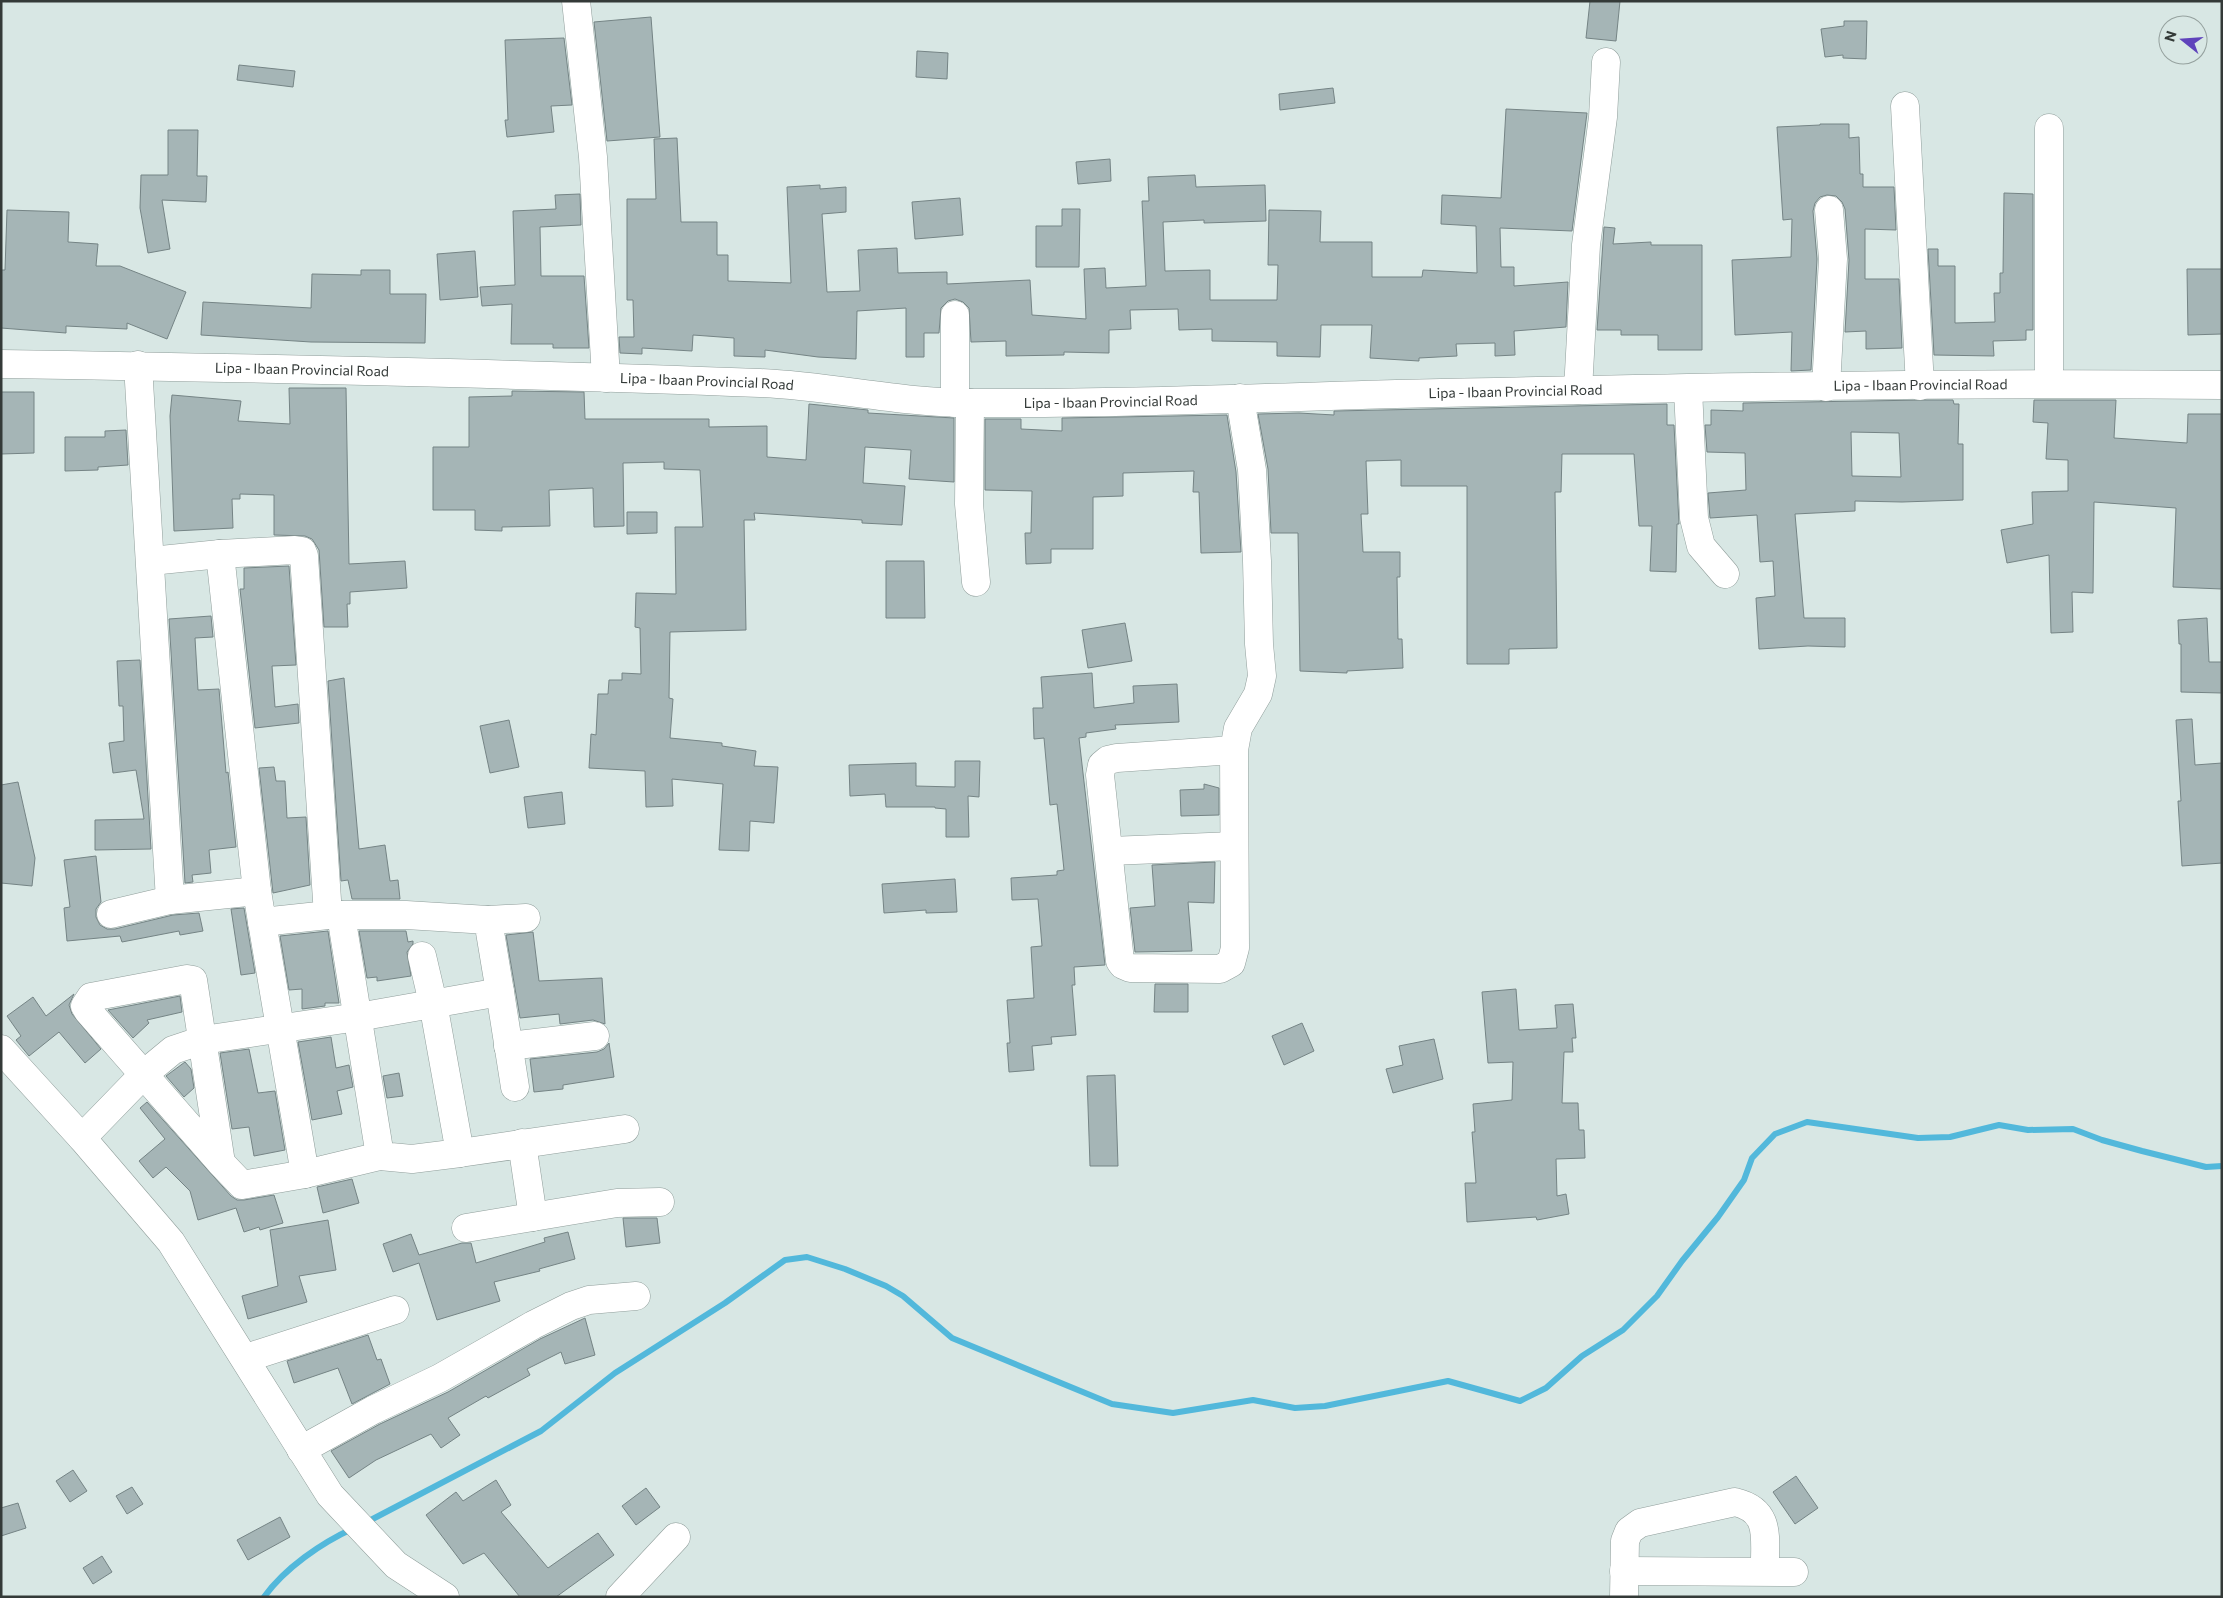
<svg xmlns="http://www.w3.org/2000/svg" width="2223" height="1598" font-family="Commissioner,sans-serif">
<style>
.lines{fill:none;stroke-linecap:round;stroke-linejoin:round}
.stream{stroke:#52b8db;stroke-width:6}
.building{fill:#a5b5b6;stroke:#758485;fill-rule:evenodd}
.minor-casing{stroke:#909e9b;stroke-width:29}
.major-casing{stroke:#909e9b;stroke-width:29}
.minor{stroke:#fff;stroke-width:28}
.major{stroke:#fff;stroke-width:28}
.labels{text-anchor:middle;stroke-width:4;stroke-linejoin:round;paint-order:stroke}
.street-label{font-size:14px;fill:#343a38;stroke:#d8e7e4}
</style>
<rect width="100%" height="100%" fill="#d8e7e4"/>
<g class="lines">
<!-- stream -->
<g class="stream">
<path d="M365,1523L541,1431L615,1373L725,1303L785,1260L807,1257L845,1269L886,1286L903,1296L952,1338L1112,1404L1173,1413L1253,1400L1295,1408L1325,1406L1448,1381L1520,1401L1546,1388L1582,1356L1623,1330L1657,1296L1682,1261L1718,1217L1744,1180L1752,1158L1775,1134L1807,1122L1918,1138L1950,1137L1999,1125L2028,1130L2073,1129L2102,1140L2142,1151L2206,1167L2222,1166"/>
<path d="M264,1597C285,1568 321,1543 354,1528"/>
</g>
</g>
<!-- building -->
<g class="building">
<path d="M1590,1H1620L1616,41L1586,38Z"/>
<path d="M651,17L660,137L607,141L594,22Z"/>
<path d="M1844,21H1867L1866,59L1843,58V55L1825,57L1821,29L1844,26Z"/>
<path d="M564,38L572,105L551,106L554,132L507,137L505,120H508L505,40Z"/>
<path d="M917,51L948,53L947,79L916,77Z"/>
<path d="M239,65L295,71L293,87L237,80Z"/>
<path d="M1333,88L1335,103L1280,110L1279,94Z"/>
<path d="M1506,109L1587,113L1572,231L1500,228L1501,267H1514V286L1568,282L1566,327L1514,331L1515,355L1495,356V343L1456,344L1457,356L1419,358V361L1370,358L1372,325H1321L1320,357L1277,356V342L1212,341V329L1179,330L1178,309L1130,310L1131,329L1109,330V353L1064,352V355L1006,356V341L971,342L969,308L963,302L955,299L948,301L941,308L939,333H924V357H906V308L857,311L856,359L818,357L765,350V357L734,356V338L693,335L692,351L642,348V354L620,353L619,337H634L633,300H627V199H656L654,139L677,138L681,222H717V255H728V281L791,283L787,187L820,185V189L846,187V212L822,214L827,292L860,291L858,250L897,248L898,273L947,272V284L1030,280L1032,315L1086,319L1084,269L1105,268L1106,288L1146,286L1142,201H1149L1148,177L1195,175L1196,187L1265,185L1266,221L1204,223V220L1163,222L1165,271L1210,270V300H1277L1278,265H1268L1269,210L1321,211L1320,242H1372V277H1422L1423,270L1477,273L1476,226L1441,224L1442,195L1501,198Z"/>
<path d="M1820,124H1849V138L1859,137L1860,174H1863V187H1894L1896,230L1865,229V279H1899L1902,348L1866,349V331L1845,332L1849,260L1845,209L1842,202L1836,196L1827,195L1820,197L1815,203L1813,211L1817,259L1811,370L1791,371L1792,332L1735,335L1732,260L1791,257L1792,219L1783,220L1777,127L1820,125Z"/>
<path d="M168,130H198L197,176H207L206,202L162,200L170,249L148,253L140,208L141,175H168Z"/>
<path d="M1110,159L1111,181L1078,184L1076,162Z"/>
<path d="M2004,193L2033,194V330H2026V340L1993,341L1994,356L1934,355L1928,249H1938V266H1955V323L1995,322L1994,293H2000V273H2003Z"/>
<path d="M580,194L581,225L540,227L541,276H584L589,348H553V344H511L512,304L482,306L480,287L515,285L513,211L556,209L555,195Z"/>
<path d="M960,198L963,235L915,239L912,202Z"/>
<path d="M1062,209H1080L1079,267H1036V226H1062Z"/>
<path d="M7,210L69,212L68,242L98,244L96,266H120L186,292L167,339L127,323V329L66,326V333L1,328V270H5Z"/>
<path d="M1604,227L1615,228L1613,244L1651,242V245H1702V350H1658V335H1621V330H1597Z"/>
<path d="M475,251L478,297L440,300L437,254Z"/>
<path d="M2187,269H2222V334L2188,335Z"/>
<path d="M361,270H390V294H426L425,343L311,342L201,335L203,302L311,308L312,274L361,275Z"/>
<path d="M289,388H346L349,564L405,561L407,588L350,592V604H347L348,627H324L319,550L312,539L305,536L274,535V495L240,494V499H232L233,528L174,531L170,416L172,395L241,401L238,421L290,424Z"/>
<path d="M512,391L584,392L585,419H709V427L767,426V457L806,460L809,404L868,410V413L954,418V482L909,479L911,450L865,447L863,483L905,486L902,525L862,523V520L754,513L755,520H744L746,630L670,632L669,698L673,699L670,738L722,743V746L756,751L754,766L778,767L774,823L750,821L749,851L719,850L723,784L672,779L673,806L646,807L645,771L589,768L591,734L596,735L598,694H608L609,680H622V673L641,674L640,628L635,627L636,593L676,594L675,527H703L700,470L664,469V462L623,463L624,526L594,527L593,488L549,490L550,526L502,527V531L475,530V510H433V447H469V397L512,396Z"/>
<path d="M1,392H34V453L1,454Z"/>
<path d="M1924,400H1953L1954,404H1959L1958,444H1963V500L1902,502L1855,501V511L1795,514L1804,618H1845V647L1808,646L1759,649L1756,598L1775,596L1773,561L1760,562L1757,515L1710,518L1708,493L1746,490L1745,453L1707,452L1705,425H1711V410L1743,411V403ZM1851,432L1899,433L1901,477L1852,476Z"/>
<path d="M2034,400H2116L2114,438L2187,443L2188,414H2222V589L2173,587L2176,508L2094,502L2093,593L2072,592L2073,632L2051,633L2049,555L2007,563L2001,530L2033,524L2032,492L2068,491V460L2046,459L2048,423L2033,422Z"/>
<path d="M1667,404V425H1674L1679,524H1677L1676,572L1650,571L1652,526H1639L1634,454H1562L1561,492H1555L1557,648L1509,649V664H1467V486H1401V460L1366,461L1368,514H1361L1363,552H1400V577H1397L1398,639H1402L1403,668L1347,671V673L1300,671L1298,533H1271L1268,469L1258,414L1299,413L1334,415V411Z"/>
<path d="M1227,415L1236,472L1241,552L1201,553L1199,492H1193L1194,471L1123,473V496L1093,497V549H1051V563L1026,564L1025,533H1031L1032,491L985,490V419H1021V429L1062,431V418Z"/>
<path d="M126,430L128,465L98,467V470L65,471V437H105V431Z"/>
<path d="M627,512H657V533L627,534Z"/>
<path d="M886,561H924L925,618H886Z"/>
<path d="M289,566L296,665L272,666L275,707L298,704L299,723L255,728L240,589H244V568Z"/>
<path d="M211,616L213,637L195,638L198,690L219,689L226,773L228,772L236,847L209,850L211,873L192,875L193,882L185,883L169,619Z"/>
<path d="M2207,618L2209,662H2222V693L2181,692V644H2179L2178,620Z"/>
<path d="M1125,623L1132,661L1088,668L1082,630Z"/>
<path d="M140,660L151,849L95,850V820L144,819L136,770L113,773L109,743L124,741L123,706H119L117,661Z"/>
<path d="M1092,673L1094,708L1134,703L1133,686L1177,684L1179,722L1115,725L1116,729L1086,733V737L1079,738L1105,965L1074,967L1075,985H1072L1076,1035L1051,1037L1052,1044L1032,1046L1034,1070L1009,1072L1007,1043H1010L1007,1000L1034,998L1031,947L1042,946L1038,899L1012,900L1011,878L1057,875V871L1064,870L1057,804L1050,805L1044,738L1034,739L1033,708H1043L1041,677Z"/>
<path d="M344,678L359,849L385,845L390,881L398,880L400,899H352L348,880L341,881L328,681Z"/>
<path d="M2192,719L2195,765L2222,763V863L2182,866L2178,801H2181L2176,720Z"/>
<path d="M509,720L519,767L490,773L480,726Z"/>
<path d="M955,761H980L979,797L968,796L969,837H946V809L935,808V807H886L885,794L850,796L849,765L916,763V786L955,787Z"/>
<path d="M274,767L276,781H285L287,818L306,817L310,885L273,893L259,768Z"/>
<path d="M18,782L35,858L32,886L1,883V785Z"/>
<path d="M1204,784L1219,788V815L1181,816L1180,790L1204,789Z"/>
<path d="M562,792L565,824L528,828L524,797Z"/>
<path d="M96,856L101,902L96,909V917L100,925L107,929H115L173,915L199,913L203,931L180,935L179,931L122,942L120,936L67,941L64,908L70,907L64,860Z"/>
<path d="M1215,862L1214,903L1188,902L1192,951L1135,952L1130,908L1155,906L1152,865Z"/>
<path d="M955,879L957,912L926,913V910L884,913L882,884Z"/>
<path d="M244,908L255,973L241,975L231,909Z"/>
<path d="M328,931L339,1003H325V1006L302,1009V989L289,990L280,936Z"/>
<path d="M359,931H406L408,942L413,941V944L407,952L411,976L377,981V977L367,978Z"/>
<path d="M533,932L539,981L602,978L605,1024L593,1020L560,1024L559,1014L520,1018L506,935Z"/>
<path d="M1155,984H1188V1012H1154Z"/>
<path d="M1516,989L1519,1030L1557,1028L1555,1005L1573,1004L1576,1038H1572L1573,1052H1564L1562,1103H1578L1579,1130H1584L1585,1158L1556,1159L1557,1196L1566,1194L1569,1214L1537,1220L1536,1217L1467,1222L1465,1183H1476L1472,1132H1475L1473,1104L1512,1100L1513,1062L1488,1063L1482,992Z"/>
<path d="M74,994L69,1005L72,1014L101,1049L85,1063L59,1032L29,1056L16,1040L21,1036L7,1016L33,997L46,1016Z"/>
<path d="M180,996L182,1012L147,1020L149,1023L133,1038L108,1010Z"/>
<path d="M1302,1023L1314,1051L1284,1065L1272,1036Z"/>
<path d="M331,1037L336,1068L349,1065L353,1087L337,1091L342,1114L312,1120L298,1042Z"/>
<path d="M1434,1039L1443,1079L1393,1093L1386,1069L1403,1065L1399,1046Z"/>
<path d="M609,1043L614,1077L563,1085V1089L534,1092L530,1059L597,1052L604,1049Z"/>
<path d="M249,1049L258,1093L275,1091L285,1150L254,1156L249,1127L232,1129L220,1053Z"/>
<path d="M185,1062L191,1069L194,1088L184,1097L166,1076Z"/>
<path d="M399,1073L403,1096L387,1098L383,1076Z"/>
<path d="M1115,1075L1118,1166H1090L1087,1076Z"/>
<path d="M147,1102L231,1196L237,1200H244L274,1195L283,1223L260,1230L259,1227L244,1232L236,1208L198,1220L190,1191L166,1167L153,1178L139,1161L165,1139L140,1108Z"/>
<path d="M352,1179L359,1203L323,1213L317,1187Z"/>
<path d="M623,1218H657L660,1243L626,1247Z"/>
<path d="M328,1220L336,1270L299,1276L307,1302L248,1319L242,1296L278,1286L270,1230Z"/>
<path d="M568,1232L575,1259L539,1269L540,1271L494,1282L500,1301L437,1320L419,1263L393,1272L383,1244L411,1234L419,1255L462,1243H471L476,1263L545,1242L544,1238Z"/>
<path d="M585,1318L595,1355L565,1364L561,1352L527,1369L530,1375L488,1398L486,1396L448,1418L460,1435L441,1448L431,1434L376,1460L349,1478L331,1451L380,1424L448,1392L540,1339Z"/>
<path d="M368,1335L377,1360L381,1359L390,1384L352,1404L338,1368L294,1383L287,1361Z"/>
<path d="M73,1470L87,1491L70,1502L56,1481Z"/>
<path d="M1796,1476L1818,1508L1795,1524L1773,1492Z"/>
<path d="M496,1480L511,1505L501,1512L548,1568L598,1533L614,1555L556,1597H520L484,1553L463,1564L426,1515L456,1492L463,1501Z"/>
<path d="M132,1487L143,1504L127,1514L116,1496Z"/>
<path d="M646,1488L660,1507L636,1525L622,1506Z"/>
<path d="M18,1503L26,1528L1,1536V1508Z"/>
<path d="M280,1517L290,1537L248,1560L237,1540Z"/>
<path d="M102,1556L112,1572L93,1584L83,1568Z"/>
</g>
<g class="lines">
<defs>
<g id="minor">
<path d="M576,1L593,157L606,378"/>
<path d="M1905,106L1920,386"/>
<path d="M955,315V403"/>
<path d="M138,365L170,900"/>
<path d="M2049,383V128"/>
<path d="M1826,387L1833,259L1829,210"/>
<path d="M1688,389L1694,518L1701,546L1725,574"/>
<path d="M1578,390L1586,245L1603,117L1606,62"/>
<path d="M970,403L969,504L976,582"/>
<path d="M151,561L220,554L295,550L302,551L304,556L328,915"/>
<path d="M1234,750L1117,758L1108,760L1102,765L1100,775L1120,961L1123,965L1130,968L1220,969L1231,963L1235,948L1234,750L1238,728L1258,694L1262,676L1259,644L1257,561L1252,470L1240,398"/>
<path d="M1110,851L1234,846"/>
<path d="M111,914L170,900L257,891"/>
<path d="M341,915L380,1156L412,1159L460,1153L433,1003L422,956"/>
<path d="M488,920L526,918"/>
<path d="M262,922L305,1174"/>
<path d="M500,992L515,1087"/>
<path d="M508,1046L595,1036"/>
<path d="M1,1049L82,1138L171,1242L330,1495L396,1565L445,1597"/>
<path d="M82,1138L144,1074L173,1050L203,1040L358,1017L500,992L488,920L406,915H328L262,922L257,891L220,554"/>
<path d="M522,1143L533,1217"/>
<path d="M460,1153L625,1129"/>
<path d="M221,1163L193,980L187,979L91,997L85,1006L88,1011L221,1163L242,1185L305,1174L380,1156"/>
<path d="M466,1228L617,1203L660,1202"/>
<path d="M246,1358L395,1310"/>
<path d="M301,1450L373,1410L440,1378L533,1325L571,1306L589,1300L636,1296"/>
<path d="M1624,1571L1794,1572"/>
<path d="M620,1597L676,1537"/>
<path d="M1624,1597L1625,1541L1629,1531L1640,1523L1735,1502C1773,1511 1764,1540 1765,1571"/>
</g>
<g id="major">
<path id="s1" d="M1,364C254,368 507,373 760,383C831,386 901,403 971,403C1113,404 1254,398 1396,394C1671,388 1946,382 2222,385"/>
</g>
</defs>
<!-- minor casing -->
<use href="#minor" class="minor-casing"/>
<!-- major casing -->
<use href="#major" class="major-casing"/>
<!-- minor -->
<use href="#minor" class="minor"/>
<!-- major -->
<use href="#major" class="major"/>
</g>
<g class="labels">
<!-- street labels -->
<g class="street-label">
<text dy="5" stroke="none"><textPath href="#s1" startOffset="301">Lipa - Ibaan Provincial Road</textPath></text>
<text dy="5" stroke="none"><textPath href="#s1" startOffset="706">Lipa - Ibaan Provincial Road</textPath></text>
<text dy="5" stroke="none"><textPath href="#s1" startOffset="1921">Lipa - Ibaan Provincial Road</textPath></text>
<text dy="5" stroke="none"><textPath href="#s1" startOffset="1516">Lipa - Ibaan Provincial Road</textPath></text>
<text dy="5" stroke="none"><textPath href="#s1" startOffset="1111">Lipa - Ibaan Provincial Road</textPath></text>
</g>
</g>
<!-- border -->
<rect width="2223" height="1598" fill="none" stroke="#343a38" stroke-width="5"/>
<!-- north arrow -->
<g transform="translate(2183 40) rotate(287)"><circle r="24" fill="#d8e7e4" stroke="#96a29f"/>
<path d="M0-4L9 19L0 12L-9 19Z" fill="#5f43bb"/>
<text y="-8" font-size="14" font-weight="bold" text-anchor="middle" fill="#343a38">N</text>
</g>
</svg>
